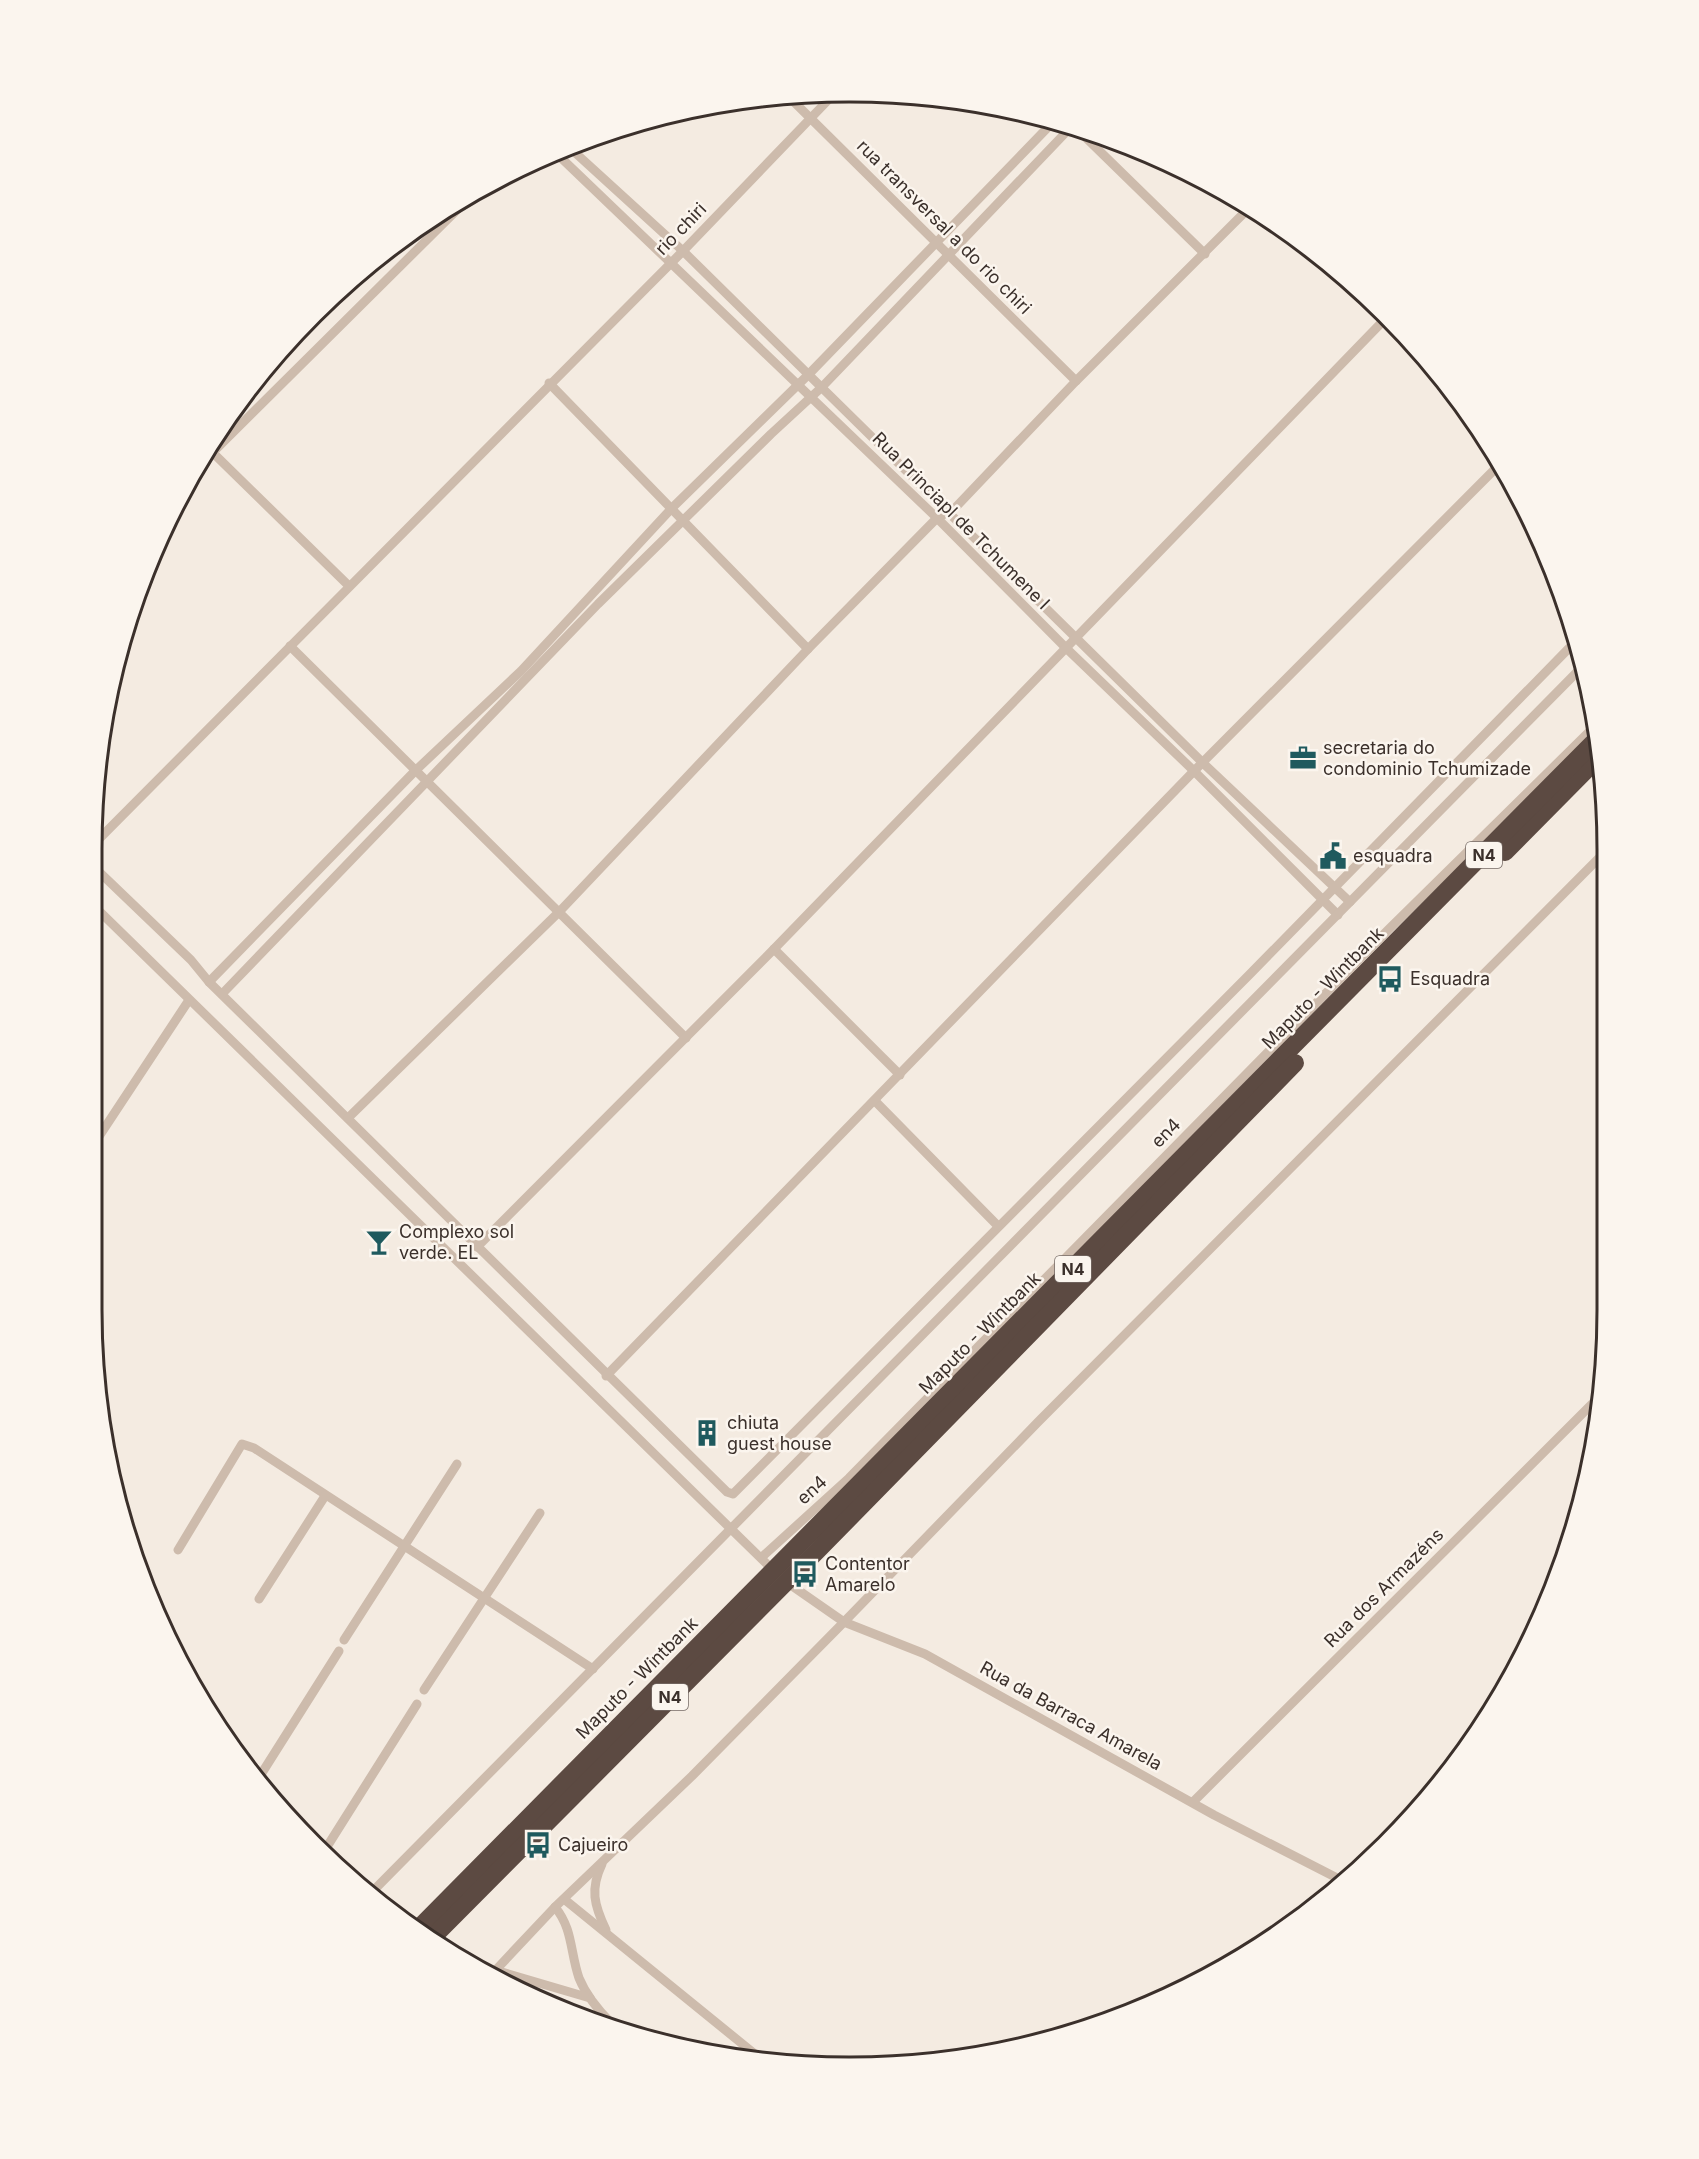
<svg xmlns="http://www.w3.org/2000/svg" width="1699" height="2159" font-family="Inter,sans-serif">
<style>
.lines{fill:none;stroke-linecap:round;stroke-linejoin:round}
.street{stroke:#cdbbac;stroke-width:9}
.highway{stroke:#5c4a42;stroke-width:18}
.labels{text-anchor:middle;stroke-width:5;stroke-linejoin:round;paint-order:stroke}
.shield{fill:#fbf5ee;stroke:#756b66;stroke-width:1.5}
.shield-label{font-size:16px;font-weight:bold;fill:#3b302b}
.street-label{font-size:18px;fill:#3b302b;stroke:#fbf5ee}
.poi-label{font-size:18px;fill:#3b302b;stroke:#fbf5ee;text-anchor:start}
.rim{fill:none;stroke:#3b302b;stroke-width:3}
</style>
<rect width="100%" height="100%" fill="#f4ebe1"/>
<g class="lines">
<!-- street -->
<g class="street">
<path d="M789,97L1076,381"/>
<path d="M1078,130L1205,254"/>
<path d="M570,148L683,251L1203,763L1350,902"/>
<path d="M557,154L937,518L1066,648L1194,771L1338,915"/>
<path d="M549,383L808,649"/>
<path d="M208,448L349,586"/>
<path d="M191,474L477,190"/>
<path d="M290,646L686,1038"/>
<path d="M93,845L683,251L833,95"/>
<path d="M93,866L191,960L209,982L727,1492L733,1494L1250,974L1575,642"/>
<path d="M93,905L775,1572"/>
<path d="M774,949L900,1075"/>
<path d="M209,982L415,771L521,671L672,508L809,374L1054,121"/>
<path d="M222,994L598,604L771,434L822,387L1071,127"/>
<path d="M875,1101L997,1225"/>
<path d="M348,1118L560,911L808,649L937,518L954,509L1076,381L1248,209"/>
<path d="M92,1147L189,1000"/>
<path d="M477,1247L774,949L1386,318"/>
<path d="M606,1376L1194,771L1501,463"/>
<path d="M178,1550L242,1444L254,1448L593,1669"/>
<path d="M762,1557L849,1478L1388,930L1592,729"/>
<path d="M785,1581L844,1622L925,1654L1214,1815L1341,1880"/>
<path d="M259,1599L325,1496"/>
<path d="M344,1640L457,1464"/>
<path d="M424,1690L540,1513"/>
<path d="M260,1776L339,1651"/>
<path d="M1193,1802L1599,1397"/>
<path d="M323,1853L417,1704"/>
<path d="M602,1864C590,1889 594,1905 606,1930"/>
<path d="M373,1891L1580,669"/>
<path d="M564,1899L756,2055"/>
<path d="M555,1907C573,1929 570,1952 579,1978C586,1995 599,2011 612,2024"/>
<path d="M495,1970L590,1998"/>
<path d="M491,1975L555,1907L692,1776L844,1622L1038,1422L1606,851"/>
</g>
<!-- highway -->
<g class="highway">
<path d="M1505,852L1598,758"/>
<path d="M420,1927L1594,742"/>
<path d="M433,1937L817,1551L1295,1063"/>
</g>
</g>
<!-- icons -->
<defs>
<symbol id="office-bare" viewBox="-9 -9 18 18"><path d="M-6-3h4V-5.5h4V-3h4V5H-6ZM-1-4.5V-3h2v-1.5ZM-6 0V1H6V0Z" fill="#1f5a5e" stroke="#fbf5ee" stroke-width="2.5" paint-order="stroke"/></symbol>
<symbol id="civic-bare" viewBox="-9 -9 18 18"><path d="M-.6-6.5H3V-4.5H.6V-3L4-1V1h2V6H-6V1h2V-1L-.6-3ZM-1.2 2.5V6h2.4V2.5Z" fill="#1f5a5e" stroke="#fbf5ee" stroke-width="2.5" paint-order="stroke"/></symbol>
<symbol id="bus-bare" viewBox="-9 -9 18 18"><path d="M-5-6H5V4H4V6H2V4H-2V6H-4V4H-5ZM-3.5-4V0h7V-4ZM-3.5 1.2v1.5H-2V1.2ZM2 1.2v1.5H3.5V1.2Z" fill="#1f5a5e" stroke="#fbf5ee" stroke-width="2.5" paint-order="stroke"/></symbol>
<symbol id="bar-bare" viewBox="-9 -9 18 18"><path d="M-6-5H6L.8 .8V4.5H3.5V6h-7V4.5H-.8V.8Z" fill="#1f5a5e" stroke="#fbf5ee" stroke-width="2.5" paint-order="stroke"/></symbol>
<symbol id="building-bare" viewBox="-9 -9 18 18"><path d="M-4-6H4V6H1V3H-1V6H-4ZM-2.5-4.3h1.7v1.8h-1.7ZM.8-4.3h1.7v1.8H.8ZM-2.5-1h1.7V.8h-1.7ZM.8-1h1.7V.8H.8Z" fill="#1f5a5e" stroke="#fbf5ee" stroke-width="2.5" paint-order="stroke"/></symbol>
</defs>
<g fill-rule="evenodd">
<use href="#office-bare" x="1284" y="739" width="38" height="38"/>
<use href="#civic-bare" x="1314" y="837" width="38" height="38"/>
<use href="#bus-bare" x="1371" y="960" width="38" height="38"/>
<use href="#bar-bare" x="360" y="1223" width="38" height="38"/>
<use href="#building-bare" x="688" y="1414" width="38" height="38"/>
<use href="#bus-bare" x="786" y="1555" width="38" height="38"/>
<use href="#bus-bare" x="519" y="1826" width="38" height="38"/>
</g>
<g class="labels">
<!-- shield labels -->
<g class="shield">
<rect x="1466" y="842" width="36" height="26" rx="4.5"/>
<rect x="1055" y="1256" width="36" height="26" rx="4.5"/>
<rect x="652" y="1684" width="36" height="26" rx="4.5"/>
</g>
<g class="shield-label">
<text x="1484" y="861">N4</text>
<text x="1073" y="1275">N4</text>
<text x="670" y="1703">N4</text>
</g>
<!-- street labels -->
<g class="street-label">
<text transform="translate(944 227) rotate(45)" y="6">rua transversal a do rio chiri</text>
<text transform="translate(681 229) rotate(-46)" y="6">rio chiri</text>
<text transform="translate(961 521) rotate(45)" y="6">Rua Princiapl de Tchumene I</text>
<text transform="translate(1323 988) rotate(-45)" y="6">Maputo - Wintbank</text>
<text transform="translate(1166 1133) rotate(-45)" y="6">en4</text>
<text transform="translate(980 1333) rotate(-45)" y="6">Maputo - Wintbank</text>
<text transform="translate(812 1490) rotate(-42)" y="6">en4</text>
<text transform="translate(1384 1588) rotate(-45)" y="6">Rua dos Armazéns</text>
<text transform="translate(637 1678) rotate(-45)" y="6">Maputo - Wintbank</text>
<text transform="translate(1071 1716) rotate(29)" y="6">Rua da Barraca Amarela</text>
</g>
<!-- poi labels -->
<g class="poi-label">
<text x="1323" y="754">secretaria do<tspan x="1323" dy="21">condominio Tchumizade</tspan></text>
<text x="1353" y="862">esquadra</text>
<text x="1410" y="985">Esquadra</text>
<text x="399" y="1238">Complexo sol<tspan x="399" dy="21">verde. EL</tspan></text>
<text x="727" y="1429">chiuta<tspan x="727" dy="21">guest house</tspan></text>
<text x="825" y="1570">Contentor<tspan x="825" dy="21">Amarelo</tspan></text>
<text x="558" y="1851">Cajueiro</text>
</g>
</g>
<!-- crop -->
<path d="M0 0H1699V2159H0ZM849 102H850A747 747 0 0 1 1597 849V1310A747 747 0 0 1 850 2057H849A747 747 0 0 1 102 1310V849A747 747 0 0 1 849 102Z" fill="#fbf5ee" fill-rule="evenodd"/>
<path class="rim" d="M849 102H850A747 747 0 0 1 1597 849V1310A747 747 0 0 1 850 2057H849A747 747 0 0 1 102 1310V849A747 747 0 0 1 849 102Z"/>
</svg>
